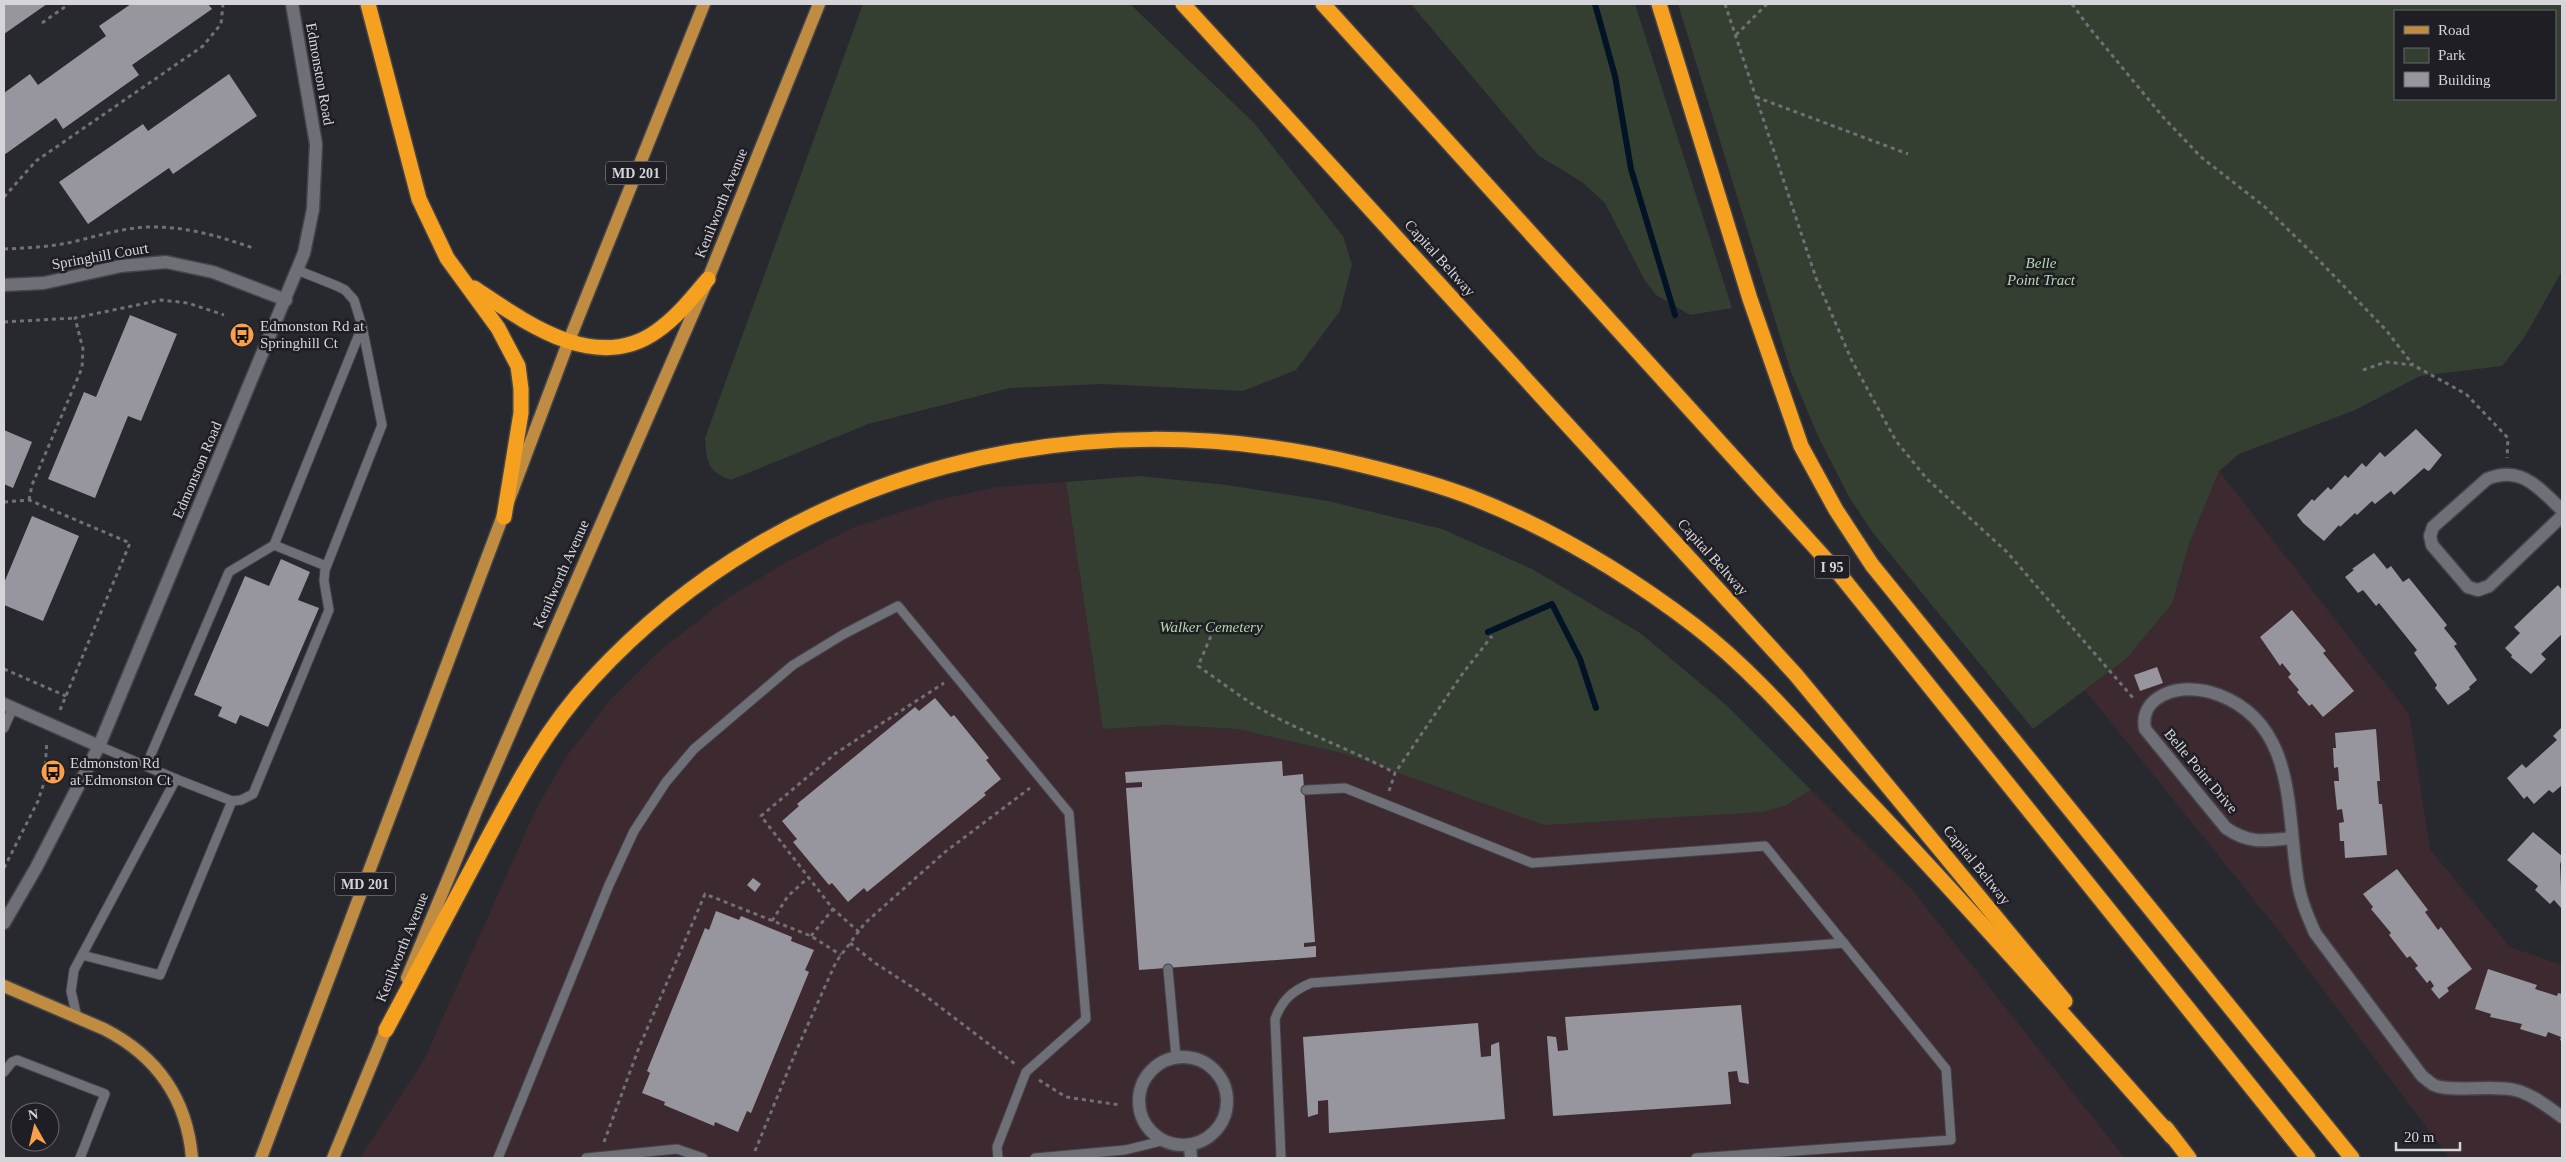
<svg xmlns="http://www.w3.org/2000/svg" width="2566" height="1162" font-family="Georgia,serif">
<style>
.commercial{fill:#3d2a30}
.green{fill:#343f31;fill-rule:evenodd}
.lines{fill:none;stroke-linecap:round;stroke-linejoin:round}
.stream{stroke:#011324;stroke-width:6}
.building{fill:#97969f}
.service-casing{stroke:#444449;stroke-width:11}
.minor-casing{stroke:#444449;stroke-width:15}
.tertiary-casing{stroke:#444449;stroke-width:15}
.primary-casing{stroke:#444449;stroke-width:15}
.motorway-casing{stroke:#444449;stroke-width:18}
.path{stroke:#707076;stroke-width:3;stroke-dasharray:4 4;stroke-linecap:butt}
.service{stroke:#6f6f78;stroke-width:9}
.minor{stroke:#6f6f78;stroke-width:12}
.tertiary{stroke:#6f6f78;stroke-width:12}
.primary{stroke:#bf8c42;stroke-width:12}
.motorway{stroke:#f5a01e;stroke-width:15}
.labels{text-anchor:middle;stroke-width:5;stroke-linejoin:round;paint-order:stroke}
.shield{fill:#1f1e25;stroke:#9e9da3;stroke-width:1}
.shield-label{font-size:14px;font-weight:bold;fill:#d4d4d9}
.street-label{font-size:15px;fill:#d4d4d9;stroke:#1f1e25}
.park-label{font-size:15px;font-style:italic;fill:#b4d9aa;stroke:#1f1e25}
.poi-label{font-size:15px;fill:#d4d4d9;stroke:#1f1e25;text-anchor:start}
</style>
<rect width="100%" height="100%" fill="#28282f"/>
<!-- commercial -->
<g class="commercial">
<path d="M2219,471L2409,714L2430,849L2510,947L2562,965V1158H2450L2275,926L2085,690L2126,659L2172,604L2189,544Z"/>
<path d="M1066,482L1103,729L1167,725L1237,729L1346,754L1785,806L1811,790L1913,891L2125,1158H360L424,1060L536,809L566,757L611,699L656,654L723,601L785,563L852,528L937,500L997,487Z"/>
</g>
<!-- green -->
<g class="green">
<path d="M863,4H1130L1254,123L1343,236L1352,265L1340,311L1296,370L1243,391L1103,384L1010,388L868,424L731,480C707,471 707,463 705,438Z"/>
<path d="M1411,4H1635L1732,308L1690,315L1656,295L1644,279L1605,203L1582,182L1539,156Z"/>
<path d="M1678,4H2562V271L2524,338L2502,366L2420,376L2355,410L2239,454L2219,471L2189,544L2172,604L2126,659L2033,729L1873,533L1849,497L1818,436L1791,372ZM2555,11V99H2395V11Z"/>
<path d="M1139,476L1227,485L1328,501L1442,529L1532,569L1640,633L1725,704L1811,790L1785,806L1762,812L1544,825L1346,754L1237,729L1167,725L1103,729L1066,482Z"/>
</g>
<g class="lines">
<!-- stream -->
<g class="stream">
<path d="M1595,4L1615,76L1631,169L1675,315"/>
<path d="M1488,632L1552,604L1580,659L1596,708"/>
</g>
</g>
<!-- building -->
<g class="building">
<path d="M4,4H47L4,34Z"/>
<path d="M131,4H208L212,9L132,65L139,75L63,129L56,118L4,155V93L30,74L38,85L106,36L99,26Z"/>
<path d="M229,74L257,116L173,174L169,168L88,224L59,182L143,124L148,131Z"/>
<path d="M130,315L177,334L141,421L128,416L95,498L48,479L84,392L96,397Z"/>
<path d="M2416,429L2442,455L2430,470L2428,471L2424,468L2394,495L2391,491L2375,504L2372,501L2357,515L2355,513L2340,527L2339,525L2324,541L2303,523L2297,515L2312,499L2314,501L2328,487L2331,490L2345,475L2348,478L2362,463L2366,467L2380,452L2385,457Z"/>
<path d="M4,430L32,442L13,488L4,484Z"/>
<path d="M32,516L79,536L43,621L4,605V583Z"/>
<path d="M2374,553L2387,569L2391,566L2403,582L2409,578L2447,625L2444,628L2457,644L2454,646L2477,680L2469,687L2470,689L2448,705L2435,688L2437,685L2414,653L2417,650L2379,603L2376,606L2363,590L2358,593L2345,577L2354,570L2352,569Z"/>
<path d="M281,559L310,572L298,600L319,608L268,727L240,715L236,724L218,716L222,707L194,695L245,576L269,586Z"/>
<path d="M2558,585L2562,590V634L2541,654L2546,659L2531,674L2511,657L2512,655L2505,648L2520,633L2514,627Z"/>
<path d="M2292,610L2326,651L2323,653L2354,691L2323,717L2312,704L2309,706L2297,692L2299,690L2288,677L2291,674L2282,663L2280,666L2260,637Z"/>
<path d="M2157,667L2163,683L2140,691L2134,675Z"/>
<path d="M935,698L951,717L954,715L989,758L986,760L1001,779L984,793L986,795L867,892L864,888L848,902L832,883L829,885L793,842L797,839L782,821L799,806L797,804L915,707L919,711Z"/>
<path d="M2562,727V785L2553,793L2549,790L2534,804L2527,796L2524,799L2507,778L2522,764L2526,768L2557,740L2553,736Z"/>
<path d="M2376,729L2380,781H2377L2379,804H2382L2387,855L2345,858L2344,841H2340L2339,823L2344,822L2342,809L2337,810L2334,781H2339L2338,767L2334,768L2333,748H2336L2335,733Z"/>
<path d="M1282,761L1283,776L1303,774L1315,942L1304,943V947L1316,946V957L1139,970L1126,788L1142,787V782L1126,783L1125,772Z"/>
<path d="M2533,832L2562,856L2560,865L2562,909L2554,900L2550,904L2535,890L2538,886L2507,860Z"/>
<path d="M2397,869L2428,910L2425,912L2438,930L2441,927L2472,969L2447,988L2449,991L2439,999L2431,989L2434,986L2430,980L2427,983L2415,968L2418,966L2410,956L2407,958L2389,935L2391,933L2371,909L2373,907L2363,894Z"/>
<path d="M753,878L761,884L755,892L747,885Z"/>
<path d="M716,911L739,920L741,916L792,937L791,941L814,950L805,970L809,972L751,1113L747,1111L738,1132L715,1122L714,1126L664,1105L665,1102L642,1093L650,1073L647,1071L705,928L709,930Z"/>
<path d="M2488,969L2537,985L2535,989L2557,996L2558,993L2562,994V1041L2560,1040L2561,1037L2548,1032L2546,1037L2520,1029L2522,1024L2490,1017L2491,1014L2475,1009Z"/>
<path d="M1741,1005L1749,1084L1739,1082L1737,1071L1728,1072L1731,1104L1553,1116L1547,1036L1556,1037L1558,1051L1568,1050L1565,1017Z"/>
<path d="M1478,1023L1481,1057L1491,1056V1045L1499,1042L1505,1119L1329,1133L1328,1100L1318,1101V1114L1308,1117L1303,1037Z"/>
</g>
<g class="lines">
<defs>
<g id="service">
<path d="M274,545L326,566"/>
<path d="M4,728L13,708"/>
<path d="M99,746L176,779"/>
<path d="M146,766L229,572L274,545L362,327"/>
<path d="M1306,790L1345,788L1532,863L1765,846L1946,1069L1951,1140L1696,1158"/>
<path d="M232,801L241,800L253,794L329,610L324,581L325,570L382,425L362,326L354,300L345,290L337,286L297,270"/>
<path d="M1168,969L1176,1057"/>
<path d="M77,1017L71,991L74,970L176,779L232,801L160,975L82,955"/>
<path d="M4,1072L12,1062L17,1060L105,1094L80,1158"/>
<path d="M498,1158L609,885L634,831L666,782L694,749L793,665L844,634L898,606L1069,813L1086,1019L1026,1072L997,1147L998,1158"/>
<path d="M586,1158L677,1149L703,1158"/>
<path d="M1035,1158L1125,1150L1162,1141"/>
<path d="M1281,1158L1275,1019C1282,1000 1292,991 1311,983L1844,943"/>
</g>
<g id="minor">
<path d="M4,285L44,283L121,266L166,262L213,272L286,300"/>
<path d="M2562,510C2539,488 2521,465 2487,479L2433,527L2430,536L2432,545L2468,587L2478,590L2489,586L2562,516"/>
<path d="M4,704L99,746"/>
<path d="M2292,838C2265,841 2249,844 2226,828L2145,729C2142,714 2149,702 2163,695C2180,687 2201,688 2219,695C2298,725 2286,814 2298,883C2301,901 2308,917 2315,933L2422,1076C2426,1079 2430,1083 2434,1085C2450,1093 2492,1084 2515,1090C2532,1094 2548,1107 2562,1117"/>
<circle cx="1183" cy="1101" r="44"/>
<path d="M1190,1145L1191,1158"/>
</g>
<path id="tertiary" d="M4,923L36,868L99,746L304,253L313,209L316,144L292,4"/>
<g id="primary">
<path d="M407,978L477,809L708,279L819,4"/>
<path d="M4,986L104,1029C157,1056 187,1099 192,1158"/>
<path d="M261,1158L568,343L704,4"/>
<path d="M333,1158L389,1022"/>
</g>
<g id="motorway">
<path d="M368,4L419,199L447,258L498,328L518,366L521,389V413L504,517"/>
<path d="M1183,4L1796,675L2065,1001"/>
<path d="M1323,4L1841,576L2308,1158"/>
<path d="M1659,4L1750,299L1801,446L1836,510L1872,565L2352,1158"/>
<path d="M474,288C525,322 596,375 657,331C677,317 692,298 708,279"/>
<path d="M386,1030C417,972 448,913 479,855C512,793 544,730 592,679C788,466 1084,396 1362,465C1399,474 1437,484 1473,498C1552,529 1628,575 1695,626C1756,673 1807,735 1859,791C1966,904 2069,1020 2172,1137"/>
<path d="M2166,1128L2189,1158"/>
</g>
</defs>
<!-- service casing -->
<use href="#service" class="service-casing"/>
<!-- minor casing -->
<use href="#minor" class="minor-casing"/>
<!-- tertiary casing -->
<use href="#tertiary" class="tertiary-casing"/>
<!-- primary casing -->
<use href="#primary" class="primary-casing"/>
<!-- motorway casing -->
<use href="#motorway" class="motorway-casing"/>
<!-- path -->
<g class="path">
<path d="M1725,4L1816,278L1852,361L1896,441L1927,479L2007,552L2134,699"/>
<path d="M2072,4L2088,26L2163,117L2201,157L2265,207L2310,251L2386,330L2413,365"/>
<path d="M42,23L69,4"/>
<path d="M1736,35L1767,4"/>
<path d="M1756,97L1908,154"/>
<path d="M4,197L36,161L203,46L221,24L223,4"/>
<path d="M4,249C27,248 50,247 72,242C98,236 122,228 148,227C184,226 219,236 253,248"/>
<path d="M4,322L75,318"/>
<path d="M2363,370L2386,362L2413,365L2466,394L2508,438L2507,458"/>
<path d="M29,500L32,485L82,368L83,349L75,318L161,300L188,303L224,315"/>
<path d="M4,502L29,500L130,543L60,710"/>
<path d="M1214,629L1198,666C1217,679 1235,693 1254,705C1299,732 1349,748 1395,773"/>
<path d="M4,669L66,696"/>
<path d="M1389,791L1395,773L1463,673L1492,636"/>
<path d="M4,868L38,801L44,783L47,741"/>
<path d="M772,921L788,896L809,877"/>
<path d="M859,932L833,909L761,816L836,753L944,683"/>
<path d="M811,936L833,909"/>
<path d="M850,943L875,963L923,994L1015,1064"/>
<path d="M1039,1080L1066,1097L1120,1105"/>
<path d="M604,1142L638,1050L705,894L811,936L841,955"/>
<path d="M755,1151L797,1049L836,962L865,923L945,852L1030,788"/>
</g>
<!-- service -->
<use href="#service" class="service"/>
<!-- minor -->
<use href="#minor" class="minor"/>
<!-- tertiary -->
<use href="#tertiary" class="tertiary"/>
<!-- primary -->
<use href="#primary" class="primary"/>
<!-- motorway -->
<use href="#motorway" class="motorway"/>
</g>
<!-- icons -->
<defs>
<symbol id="bus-disc" viewBox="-11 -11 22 22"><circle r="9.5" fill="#f8a04b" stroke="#1f1e25"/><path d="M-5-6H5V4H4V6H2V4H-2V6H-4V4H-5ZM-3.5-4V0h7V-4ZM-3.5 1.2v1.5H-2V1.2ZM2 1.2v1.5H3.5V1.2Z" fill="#111"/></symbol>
</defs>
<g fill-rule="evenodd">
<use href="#bus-disc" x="228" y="321" width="28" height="28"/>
<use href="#bus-disc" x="39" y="758" width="28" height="28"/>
</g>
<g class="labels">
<!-- shield labels -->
<g class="shield">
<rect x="606" y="161.5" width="60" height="23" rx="4"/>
<rect x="1814.5" y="555.5" width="35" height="23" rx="4"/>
<rect x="335" y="872.5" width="60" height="23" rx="4"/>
</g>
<g class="shield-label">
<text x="636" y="178">MD 201</text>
<text x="1832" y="572">I 95</text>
<text x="365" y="889">MD 201</text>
</g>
<!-- street labels -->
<g class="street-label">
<text transform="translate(320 74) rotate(80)" y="5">Edmonston Road</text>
<text transform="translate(721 203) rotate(-68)" y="5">Kenilworth Avenue</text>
<text transform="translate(100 256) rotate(-10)" y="5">Springhill Court</text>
<text transform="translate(1440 258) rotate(48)" y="5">Capital Beltway</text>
<text transform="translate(197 470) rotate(-67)" y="5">Edmonston Road</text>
<text transform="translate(1713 557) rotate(48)" y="5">Capital Beltway</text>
<text transform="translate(561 574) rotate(-66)" y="5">Kenilworth Avenue</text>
<text transform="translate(2201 771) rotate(50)" y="5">Belle Point Drive</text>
<text transform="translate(1977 865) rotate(51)" y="5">Capital Beltway</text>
<text transform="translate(402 947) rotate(-68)" y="5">Kenilworth Avenue</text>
</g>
<!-- park labels -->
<g class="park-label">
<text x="2041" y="268">Belle<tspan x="2041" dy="17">Point Tract</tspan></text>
<text x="1211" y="632">Walker Cemetery</text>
</g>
<!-- poi labels -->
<g class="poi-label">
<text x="260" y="331">Edmonston Rd at<tspan x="260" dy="17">Springhill Ct</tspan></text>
<text x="70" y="768">Edmonston Rd<tspan x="70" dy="17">at Edmonston Ct</tspan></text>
</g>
</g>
<!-- border -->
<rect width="2566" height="1162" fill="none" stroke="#d4d4d9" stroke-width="10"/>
<!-- legend -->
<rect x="2394" y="10" width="162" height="90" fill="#1f1e25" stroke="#67676d"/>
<rect x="2404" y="26" width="25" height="8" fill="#bf8c42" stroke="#67676d"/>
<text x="2438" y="35" font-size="15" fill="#d4d4d9">Road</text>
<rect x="2404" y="48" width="25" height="15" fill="#343f31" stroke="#67676d"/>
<text x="2438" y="60" font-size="15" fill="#d4d4d9">Park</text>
<rect x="2404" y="72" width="25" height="15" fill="#97969f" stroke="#67676d"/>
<text x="2438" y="85" font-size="15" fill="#d4d4d9">Building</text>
<!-- north arrow -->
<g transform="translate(35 1127) rotate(352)"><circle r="24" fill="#1f1e25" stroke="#67676d"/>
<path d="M0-4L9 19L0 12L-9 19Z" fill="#f8a04b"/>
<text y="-8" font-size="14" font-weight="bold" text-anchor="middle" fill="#d4d4d9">N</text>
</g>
<!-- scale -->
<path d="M2396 1142v8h64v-8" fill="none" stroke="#d4d4d9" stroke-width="2.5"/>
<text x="2404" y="1142" font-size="15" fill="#d4d4d9" stroke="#1f1e25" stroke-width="4" paint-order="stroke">20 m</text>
</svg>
